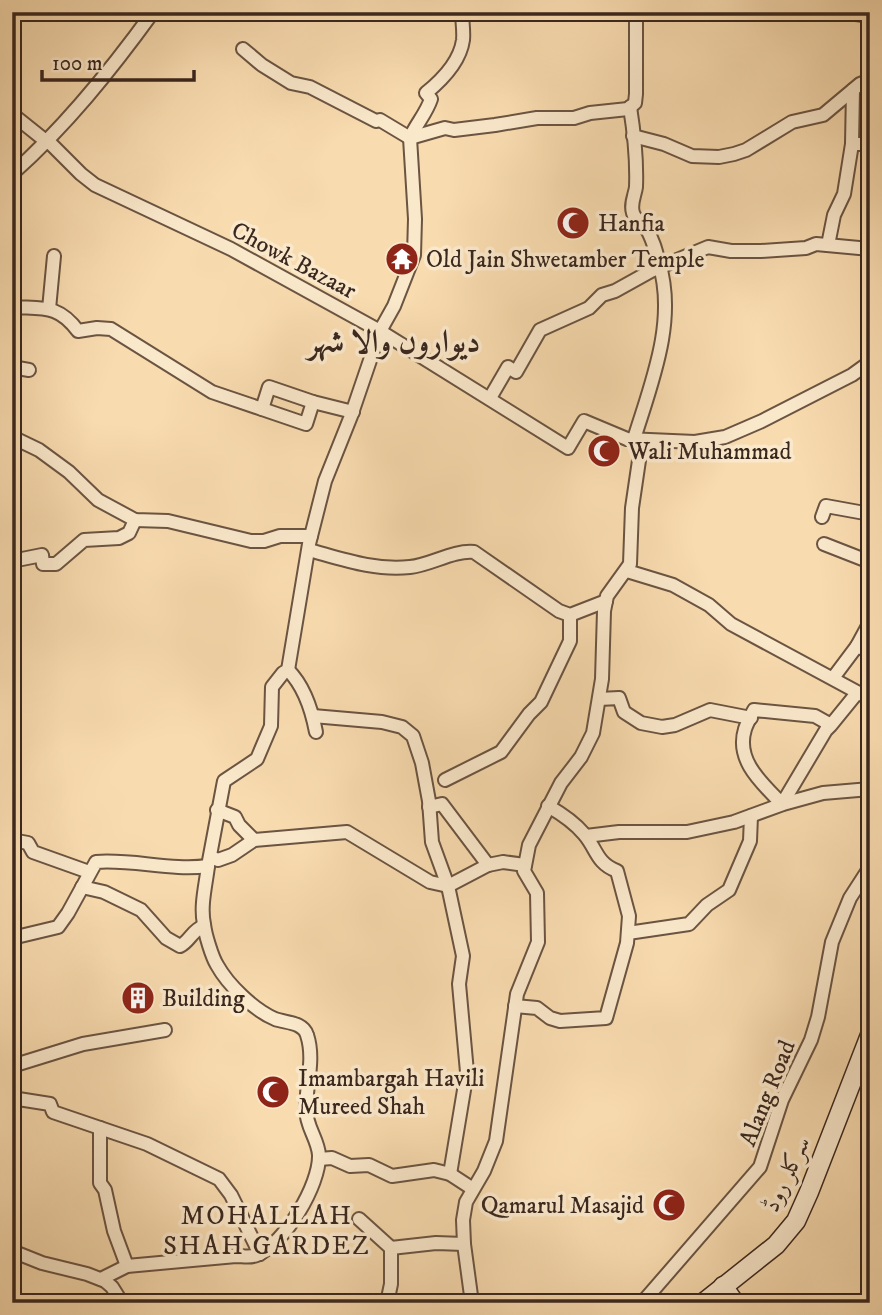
<svg xmlns="http://www.w3.org/2000/svg" width="882" height="1315" font-family="'IM FELL DW Pica',Amiri,serif">
<style>
.lines{fill:none;stroke-linecap:round;stroke-linejoin:round}
.street-casing{stroke:#6a5442;stroke-width:16}
.secondary-casing{stroke:#3a271e;stroke-width:21}
.street{stroke:#fae8cb;stroke-width:12}
.secondary{stroke:#fae8cb;stroke-width:18}
.labels{text-anchor:middle;stroke-width:7;stroke-linejoin:round;paint-order:stroke}
.poi-label{font-size:24px;fill:#3a271e;stroke:#fae8cb;text-anchor:start}
.street-label{font-size:24px;fill:#3a271e;stroke:#fae8cb}
.neighbourhood-label{font-size:26px;letter-spacing:2px;fill:#3a271e;stroke:#fae8cb}
.district-label{font-size:32px;font-weight:bold;fill:#3a271e;stroke:#fae8cb}
</style>
<rect width="100%" height="100%" fill="#f8dbaf"/>
<filter id="stains"><feTurbulence type="fractalNoise" baseFrequency=".00286" numOctaves="4"/><feColorMatrix values="0 0 0 0 .2 0 0 0 0 .09 0 0 0 0 .02 0 0 0 .5 -.17"/></filter>
<radialGradient id="worn" r=".72"><stop offset=".6" stop-color="#630" stop-opacity="0"/><stop offset="1" stop-color="#630" stop-opacity=".3"/></radialGradient>
<g class="lines">
<defs>
<g id="street">
<path d="M842,12L870,16"/>
<path d="M243,49L262,65L291,83L310,87L376,121L380,120L410,138L445,128L454,130L495,125L537,118H574L590,113L628,109L635,103L636,94V12"/>
<path d="M630,107C634,132 637,161 636,187C635,195 630,204 633,213C635,220 642,222 646,228C653,239 656,251 659,263C677,321 651,384 634,439"/>
<path d="M12,114L47,142"/>
<path d="M633,136L664,144L692,156L719,157L734,154L746,150L792,122L823,115L860,84L870,80"/>
<path d="M48,141L81,174L95,185L231,249L380,331L568,448L584,421L627,439L695,442L725,437L762,421L852,375L870,362"/>
<path d="M852,144L853,90"/>
<path d="M12,174C66,126 111,70 153,12"/>
<path d="M828,245L834,215L844,194L852,144H870"/>
<path d="M12,307C43,309 58,304 78,331L97,328L111,329L212,392L262,409L269,387L313,402L353,412"/>
<path d="M49,309L54,256"/>
<path d="M12,367L29,370"/>
<path d="M490,398L508,367L516,372L540,330L589,308L602,295L615,291L651,271L708,247L731,251H761L806,248L816,244L870,249"/>
<path d="M262,409L306,424L313,402"/>
<path d="M12,437L39,450L69,472L98,500L135,520L168,521L251,541H264L280,536H311"/>
<path d="M822,517L826,506L870,514"/>
<path d="M824,544L870,562"/>
<path d="M309,550C342,559 375,571 410,567C431,565 453,550 474,552L559,611L570,615L606,601"/>
<path d="M12,561L42,555L43,564H56L84,540L119,538L129,533L135,520"/>
<path d="M627,571L673,585L709,605L731,624L870,699"/>
<path d="M857,646L870,652"/>
<path d="M288,670C304,686 312,711 316,732"/>
<path d="M833,678L857,646L870,622"/>
<path d="M599,699L619,698L624,712L641,723L662,727L675,725L710,710L751,718"/>
<path d="M313,716L382,722L402,727L413,736L422,763L429,801L432,842L448,886L463,956L459,984L467,1072L450,1174"/>
<path d="M831,725L815,716L754,710C751,716 747,723 745,729C735,761 763,784 782,804L826,730L831,725L857,693"/>
<path d="M445,780L501,752L529,714L541,702L570,641V615"/>
<path d="M429,807L442,804L488,865"/>
<path d="M217,810L235,817L239,825L254,840"/>
<path d="M586,836L619,832H687L734,822L783,804L823,793L870,789"/>
<path d="M12,840L28,843L33,852L89,872"/>
<path d="M211,857L218,860L232,855L254,840L347,832L430,882L448,886L488,865L503,862L525,865"/>
<path d="M82,887L104,892L141,910L166,938L180,946C190,941 192,930 204,926"/>
<path d="M628,933L689,924L707,905L729,890L750,841L751,816"/>
<path d="M12,938L58,927L68,913L96,862C133,859 171,871 208,866L224,781L257,759L271,726L272,687L283,673L288,670L309,544L325,481L351,416L380,331L394,306L414,255L415,219L410,138C416,124 426,114 431,99L426,93C442,80 460,62 463,40C464,31 462,21 462,12"/>
<path d="M515,1006L537,1008L550,1018L560,1021L606,1018L627,943L629,916L617,871C596,863 597,849 584,834C574,822 562,814 548,806"/>
<path d="M12,1066L83,1044L165,1030"/>
<path d="M12,1098L50,1104L53,1112L147,1144L219,1179L231,1195L260,1254"/>
<path d="M100,1128V1183L105,1190L114,1231L127,1266"/>
<path d="M319,1159L332,1158L350,1166L369,1165L392,1176L434,1170L450,1174L473,1189"/>
<path d="M359,1219L391,1248V1284L387,1303"/>
<path d="M391,1248L436,1243L464,1244"/>
<path d="M12,1251L42,1263L87,1274L105,1281L112,1287L122,1303"/>
<path d="M101,1279L127,1266L236,1256C243,1256 250,1258 257,1255C285,1243 320,1185 319,1155C318,1139 306,1127 306,1109C306,1085 315,1059 307,1035C303,1022 286,1023 275,1019C254,1010 228,985 217,965C212,957 205,934 204,924C200,906 206,884 208,866"/>
<path d="M472,1303L464,1244L463,1220L466,1202L484,1171L496,1141L517,994L538,942L537,893L524,871L529,845L561,783L581,757L593,733L602,679L604,611L607,596L630,564L632,508L642,440"/>
<path d="M642,1303L760,1167L782,1100L811,1040L818,1017L832,942L850,898L870,867"/>
</g>
<g id="secondary">
<path d="M723,1286L735,1303"/>
<path d="M703,1303L776,1245L796,1221L809,1192L870,1035"/>
</g>
</defs>
<!-- street casing -->
<use href="#street" class="street-casing"/>
<!-- secondary casing -->
<use href="#secondary" class="secondary-casing"/>
<!-- street -->
<use href="#street" class="street"/>
<!-- secondary -->
<use href="#secondary" class="secondary"/>
</g>
<!-- icons -->
<defs>
<symbol id="mosque-disc" viewBox="-11 -11 22 22"><circle r="9.5" fill="#8f2418" stroke="#fae8cb"/><path d="M3.5-4.9A6 6 0 1 0 3.5 4.9A5 5 0 1 1 3.5-4.9Z" fill="#fff"/></symbol>
<symbol id="temple-disc" viewBox="-11 -11 22 22"><circle r="9.5" fill="#8f2418" stroke="#fae8cb"/><path d="M0-6L5-2H3V0L6.5 2.5H4V6H1.5V3h-3V6H-4V2.5H-6.5L-3 0V-2H-5Z" fill="#fff"/></symbol>
<symbol id="building-disc" viewBox="-11 -11 22 22"><circle r="9.5" fill="#8f2418" stroke="#fae8cb"/><path d="M-4-6H4V6H1V3H-1V6H-4ZM-2.5-4.3h1.7v1.8h-1.7ZM.8-4.3h1.7v1.8H.8ZM-2.5-1h1.7V.8h-1.7ZM.8-1h1.7V.8H.8Z" fill="#fff"/></symbol>
</defs>
<g fill-rule="evenodd">
<use href="#mosque-disc" x="554" y="204" width="38" height="38"/>
<use href="#temple-disc" x="383" y="240" width="38" height="38"/>
<use href="#mosque-disc" x="585" y="432" width="38" height="38"/>
<use href="#building-disc" x="119" y="979" width="38" height="38"/>
<use href="#mosque-disc" x="254" y="1073" width="38" height="38"/>
<use href="#mosque-disc" x="650" y="1186" width="38" height="38"/>
</g>
<g class="labels">
<!-- poi labels -->
<g class="poi-label">
<text x="598" y="231">Hanfia</text>
<text x="426" y="267">Old Jain Shwetamber Temple</text>
<text x="628" y="459">Wali Muhammad</text>
<text x="162" y="1006">Building</text>
<text x="298" y="1086">Imambargah Havili<tspan x="298" dy="28">Mureed Shah</tspan></text>
<text x="644" y="1213" text-anchor="end">Qamarul Masajid</text>
</g>
<!-- street labels -->
<g class="street-label">
<text transform="translate(294 260) rotate(28)" y="8">Chowk Bazaar</text>
<text transform="translate(767 1093) rotate(-68)" y="8">Alang Road</text>
<text transform="translate(786 1174) rotate(-65)" y="8">سرکلر روڈ</text>
</g>
<!-- neighbourhood labels -->
<g class="neighbourhood-label">
<text x="267" y="1224">MOHALLAH<tspan x="267" dy="30">SHAH GARDEZ</tspan></text>
</g>
<!-- district labels -->
<g class="district-label">
<text x="394" y="352">دیواروں والا شہر</text>
</g>
</g>
<!-- margin -->
<rect width="882" height="1315" fill="none" stroke="#f8dbaf" stroke-width="42"/>
<rect x="14" y="14" width="854" height="1287" fill="none" stroke="#3a271e" stroke-width="3.5"/>
<rect x="21" y="21" width="840" height="1273" fill="none" stroke="#3a271e" stroke-width="2"/>
<!-- scale -->
<path d="M42 70v10h152v-10" fill="none" stroke="#3a271e" stroke-width="3.5"/>
<text x="52" y="70" font-size="21" fill="#3a271e" stroke="#fae8cb" stroke-width="5" paint-order="stroke">100 m</text>
<rect width="100%" height="100%" filter="url(#stains)"/>
<rect width="100%" height="100%" fill="url(#worn)"/>
</svg>
